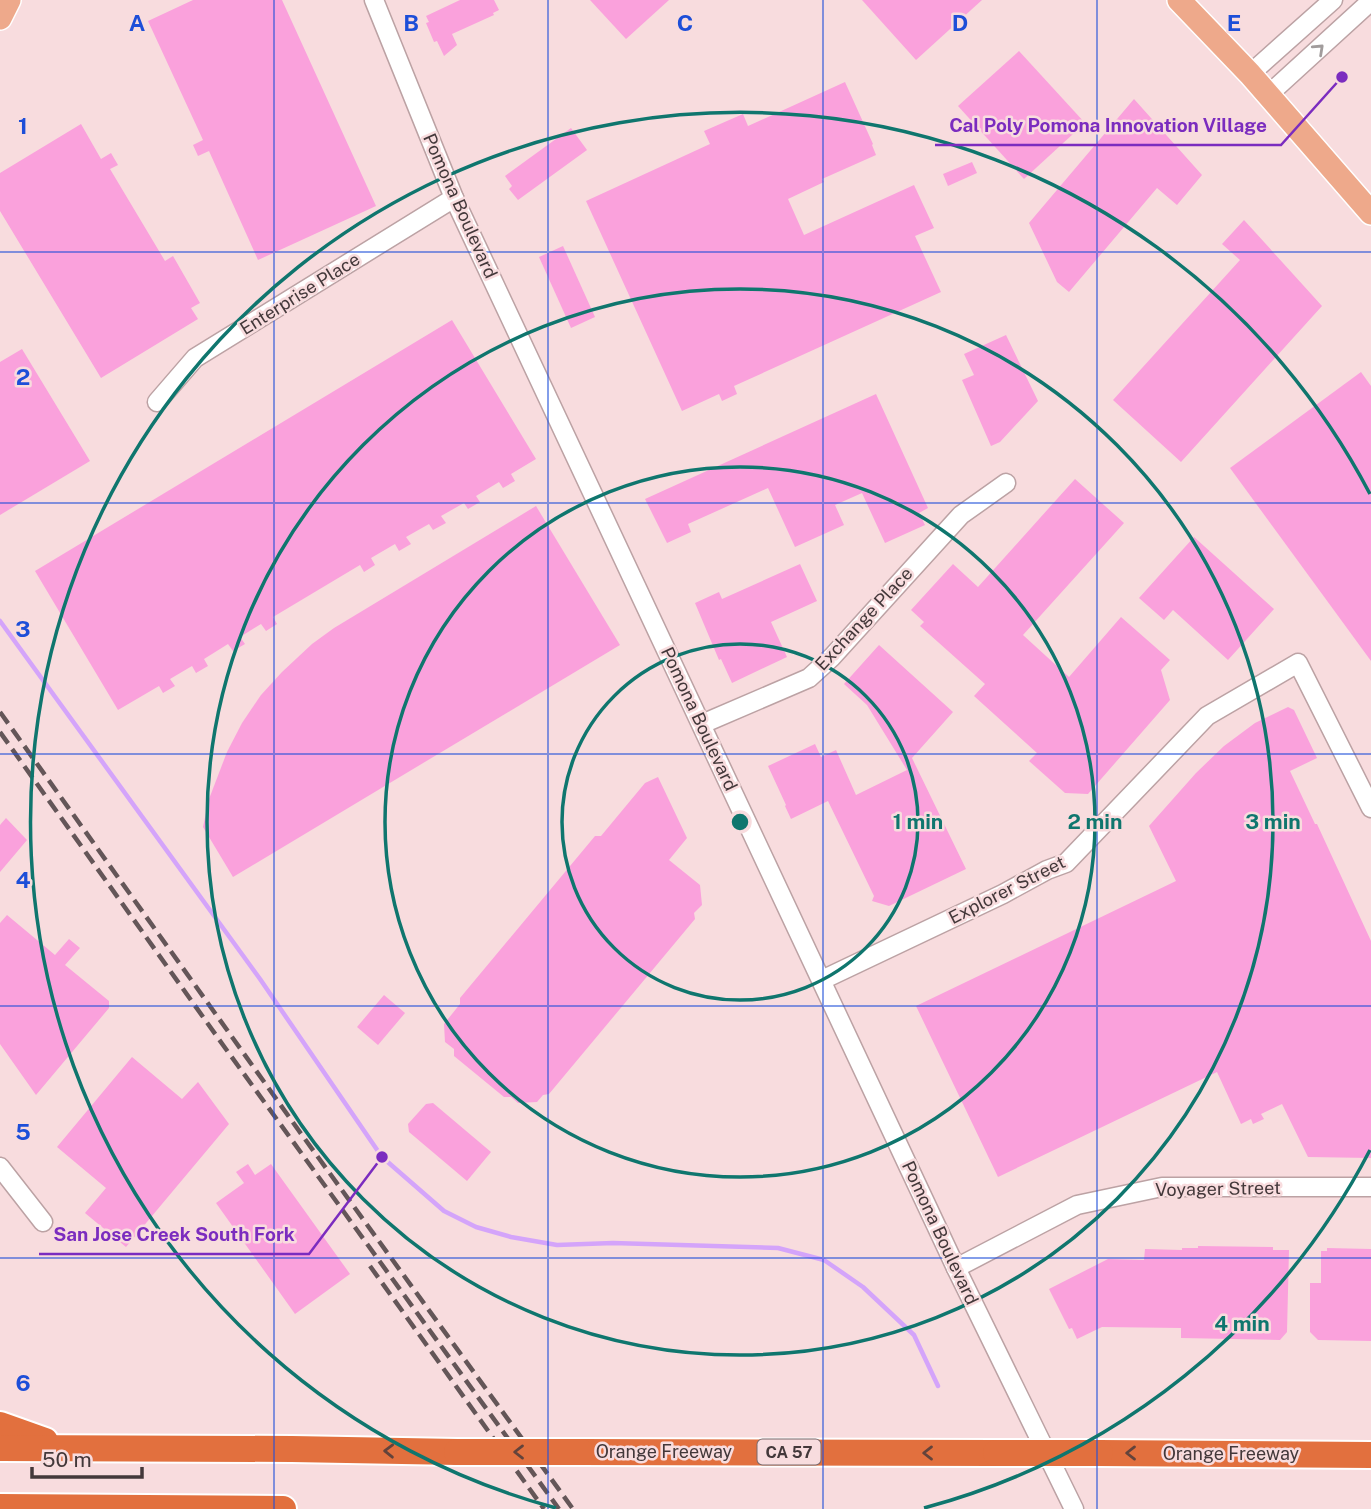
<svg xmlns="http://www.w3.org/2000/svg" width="1371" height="1509" font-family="'Public Sans',sans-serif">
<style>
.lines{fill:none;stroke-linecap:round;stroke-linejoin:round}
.stream{stroke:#d4a4fa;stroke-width:4.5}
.building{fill:#faa1dc}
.minor-casing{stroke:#bca2a4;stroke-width:21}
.major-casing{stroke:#fff;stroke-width:26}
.highway-casing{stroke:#fff;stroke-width:30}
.minor{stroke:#fff;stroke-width:18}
.major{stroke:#eea98b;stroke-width:23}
.highway{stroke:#e2703e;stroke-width:26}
.rail{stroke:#645658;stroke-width:4.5;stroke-dasharray:14 7;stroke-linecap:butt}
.highway-bridge-casing{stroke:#fff;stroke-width:30;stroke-linecap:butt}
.highway-bridge{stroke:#e2703e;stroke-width:26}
.oneway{stroke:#a19c9c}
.oneway2{stroke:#63433b}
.grid{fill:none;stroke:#1d4ed8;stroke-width:2;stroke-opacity:0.55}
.ring{fill:none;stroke:#0f766e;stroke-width:3.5}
.labels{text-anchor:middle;stroke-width:5;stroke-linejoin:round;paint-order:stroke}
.shield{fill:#f8dcde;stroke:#79696b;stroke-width:2}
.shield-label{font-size:16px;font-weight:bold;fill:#43383a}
.street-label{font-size:18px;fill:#43383a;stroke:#f8dcde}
.grid-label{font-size:23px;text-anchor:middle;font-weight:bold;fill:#1d4ed8;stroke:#f8dcde;stroke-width:5;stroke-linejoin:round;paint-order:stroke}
.centre{fill:#0f766e;stroke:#f8dcde;stroke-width:3.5}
.ring-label{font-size:21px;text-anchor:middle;font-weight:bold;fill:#0f766e;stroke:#f8dcde;stroke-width:5;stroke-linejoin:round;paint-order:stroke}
.leader{fill:none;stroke:#7b2cbf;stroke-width:2.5}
.callout-dot{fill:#7b2cbf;stroke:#f8dcde;stroke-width:2.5}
.callout-label{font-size:19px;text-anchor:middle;font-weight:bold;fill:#7b2cbf;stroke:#f8dcde;stroke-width:5;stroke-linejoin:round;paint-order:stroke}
</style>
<rect width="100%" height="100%" fill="#f8dcde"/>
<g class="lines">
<!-- stream -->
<path class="stream" d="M0,621L260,979L382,1157L444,1211L476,1227L511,1237L557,1245L613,1243L778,1248L824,1260L863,1287L914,1335L938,1386"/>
</g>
<!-- building -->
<g class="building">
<path d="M193,0H282L376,206L258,260L209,151L198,156L193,145L203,140L148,21Z"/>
<path d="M460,0H494L499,10L493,13L494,15L452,34L457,45L444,56L437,41L434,42L426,23L429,22L426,16Z"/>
<path d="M590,0H669L626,39Z"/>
<path d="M862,0H982L916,60Z"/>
<path d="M1019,51L1085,123L1024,179L958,106Z"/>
<path d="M845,82L873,144L872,145L876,155L822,179L824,182L788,199L804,235L914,185L934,228L915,236L941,292L734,386L737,394L722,401L719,394L682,411L586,201L710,144L704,131L743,114L748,126Z"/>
<path d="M1134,99L1202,175L1177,205L1157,188L1069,292L1057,282L1029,223Z"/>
<path d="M81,124L101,159L111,153L118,165L110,169L165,261L173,256L200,303L191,308L198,319L101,378L0,211V173Z"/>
<path d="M571,128L587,150L518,200L509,189L512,186L505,176Z"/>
<path d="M972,162L977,173L948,186L943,174Z"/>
<path d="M1244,220L1322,306L1181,462L1113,400L1240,260L1222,244Z"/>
<path d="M563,246L595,317L571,328L539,257Z"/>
<path d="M452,320L536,459L511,474L515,481L503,488L499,482L476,496L480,502L468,509L464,503L441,516L446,523L433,530L429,524L406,537L411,544L399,551L395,544L371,558L375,565L364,572L360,565L273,617L277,624L266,631L261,624L240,637L245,644L233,651L228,644L204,659L208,666L196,673L192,666L170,679L175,686L163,693L159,686L118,710L35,571Z"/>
<path d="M1006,335L1038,401L1000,442L991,446L962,380L974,375L964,354Z"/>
<path d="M22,349L90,461L0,515V362Z"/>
<path d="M1361,372L1371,386V661L1230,468Z"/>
<path d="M876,394L928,508L919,513L925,525L885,543L862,493L835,505L844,525L795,547L768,488L688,524L691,532L667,543L645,499Z"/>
<path d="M1075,479L1124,523L1023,635L1069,677L1121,617L1170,660L1161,670L1170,700L1088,794L1065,793L1029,761L1037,753L974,696L985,684L920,626L924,622L911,610L953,564L978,587Z"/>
<path d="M536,506L620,645L233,877L203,827L209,799L227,752L242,723L261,695L282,672L312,644L334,628Z"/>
<path d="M1194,537L1274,609L1228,660L1173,610L1164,620L1139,598Z"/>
<path d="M800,564L817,601L771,622L787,657L732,683L721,659L719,660L695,603L719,592L722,599Z"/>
<path d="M879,645L953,712L912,758L966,869L889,906L872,901L874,896L828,801L791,819L785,806L786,805L768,766L815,744L821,757L836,750L856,795L907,770L867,705L844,684Z"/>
<path d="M1288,707L1294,710L1317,758L1290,771L1315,824H1317L1371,941V1158L1308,1157L1282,1104L1261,1114L1264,1119L1253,1124L1251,1119L1241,1124L1217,1072L998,1177L916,1006L1176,881L1149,826L1196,773L1224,746L1255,723Z"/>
<path d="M658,777L687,838L669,860L700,885L702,905L694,913L695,919L549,1094L543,1095L537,1102L518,1103L511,1097H504L454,1056V1049L445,1042L444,1024L460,1004V998L595,836H601L645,783Z"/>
<path d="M6,818L27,840L0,872V825Z"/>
<path d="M7,915L55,955L69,939L80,948L65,965L109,1001V1008L36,1095L0,1044V923Z"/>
<path d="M384,995L405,1013L378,1045L357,1027Z"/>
<path d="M132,1057L182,1099L198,1082L229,1124L126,1247L85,1213L106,1188L57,1147Z"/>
<path d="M433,1103L491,1152L467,1181L409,1132L408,1124L426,1104Z"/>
<path d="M248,1164L255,1175L271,1164L350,1274L295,1314L216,1203L244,1183L236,1172Z"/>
<path d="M1198,1246L1273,1247V1250H1289L1287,1332L1280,1340L1181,1338V1328L1102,1327L1077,1339L1072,1328L1069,1329L1049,1289L1108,1259L1144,1260L1145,1249L1182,1250V1248H1198Z"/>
<path d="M1327,1248L1371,1249V1341L1318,1340L1310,1332V1283H1321V1251H1327Z"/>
</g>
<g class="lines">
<defs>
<g id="minor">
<path d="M374,0L454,198L956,1268L1074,1509"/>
<path d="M1250,74L1333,0"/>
<path d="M1268,95L1371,1"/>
<path d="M157,402L195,358L454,198"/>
<path d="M702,724L809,678L832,657L961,515L1006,483"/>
<path d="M822,980L1003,894L1047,870L1066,863L1207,716L1298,663L1371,808"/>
<path d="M0,1167L43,1222"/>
<path d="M956,1268L1077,1205L1162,1187H1371"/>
</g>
<g id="major">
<path d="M1179,0L1250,74L1371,213"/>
<path d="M0,18L9,0"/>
</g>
<g id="highway">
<path d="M0,1425L45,1441"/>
<path d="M0,1448L292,1449L457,1452"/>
<path d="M581,1452L996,1453"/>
<path d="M1100,1453L1371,1455"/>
<path d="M0,1507L283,1509"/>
</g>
</defs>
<!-- minor casing -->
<use href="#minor" class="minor-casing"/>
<!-- major casing -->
<use href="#major" class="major-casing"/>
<!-- highway casing -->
<use href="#highway" class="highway-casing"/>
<!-- minor -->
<use href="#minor" class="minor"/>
<!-- major -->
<use href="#major" class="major"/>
<!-- highway -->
<use href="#highway" class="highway"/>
<!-- rail -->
<g class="rail">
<path d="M0,712L302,1135L573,1509"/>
<path d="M0,732L223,1045L559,1509"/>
<path d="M370,1266L544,1509"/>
</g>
<defs>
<g id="highway-bridge">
<path d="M457,1452H581"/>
<path d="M996,1453H1100"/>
</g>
</defs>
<!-- highway-bridge casing -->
<use href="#highway-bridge" class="highway-bridge-casing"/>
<!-- highway-bridge -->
<use href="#highway-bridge" class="highway-bridge"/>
</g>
<!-- one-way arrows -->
<defs><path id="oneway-chevron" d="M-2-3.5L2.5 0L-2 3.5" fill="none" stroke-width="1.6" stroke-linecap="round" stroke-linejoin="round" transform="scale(1.75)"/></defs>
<use class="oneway" href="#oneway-chevron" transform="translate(1319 49) rotate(-43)"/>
<g class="oneway2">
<use href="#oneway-chevron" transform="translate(389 1451) rotate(-179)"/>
<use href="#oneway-chevron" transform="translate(519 1452) rotate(180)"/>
<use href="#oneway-chevron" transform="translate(928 1453) rotate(-180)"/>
<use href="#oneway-chevron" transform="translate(1131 1453) rotate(-180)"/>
</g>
<!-- grid -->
<path class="grid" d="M274,0V1509M548,0V1509M823,0V1509M1097,0V1509M0,252H1371M0,503H1371M0,754H1371M0,1006H1371M0,1258H1371"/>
<!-- distance rings -->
<g class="ring">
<circle cx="740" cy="822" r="178"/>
<circle cx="740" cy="822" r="355"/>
<circle cx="740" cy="822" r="533"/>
<path d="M1370 1150A710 710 0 0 1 924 1508M556 1508A710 710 0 1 1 1370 494"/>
</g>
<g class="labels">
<!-- shield labels -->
<rect class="shield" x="757.5" y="1439.5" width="63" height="25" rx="5"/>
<g class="shield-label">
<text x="789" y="1458">CA 57</text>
</g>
<!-- street labels -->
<g class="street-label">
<text transform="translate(460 206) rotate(66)" y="6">Pomona Boulevard</text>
<text transform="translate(300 294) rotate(-32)" y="6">Enterprise Place</text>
<text transform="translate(864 619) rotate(-47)" y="6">Exchange Place</text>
<text transform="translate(699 719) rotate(65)" y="6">Pomona Boulevard</text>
<text transform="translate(1007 890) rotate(-27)" y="6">Explorer Street</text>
<text transform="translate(1218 1189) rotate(-1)" y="6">Voyager Street</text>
<text transform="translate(940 1233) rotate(65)" y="6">Pomona Boulevard</text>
<text x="664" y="1458">Orange Freeway</text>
<text x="1231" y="1460">Orange Freeway</text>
</g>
</g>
<g class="grid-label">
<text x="137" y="31">A</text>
<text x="411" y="31">B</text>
<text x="685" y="31">C</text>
<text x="960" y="31">D</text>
<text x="1234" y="31">E</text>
<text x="23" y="134">1</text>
<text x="23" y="385">2</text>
<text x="23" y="637">3</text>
<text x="23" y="888">4</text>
<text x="23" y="1140">5</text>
<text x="23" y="1391">6</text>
</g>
<circle cx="740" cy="822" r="10" class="centre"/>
<g class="ring-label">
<text x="918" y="829">1 min</text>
<text x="1095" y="829">2 min</text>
<text x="1273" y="829">3 min</text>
<text x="1242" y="1331">4 min</text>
</g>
<!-- callouts -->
<path class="leader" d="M1342 77L1281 145H935M382 1157L309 1254H39"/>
<g class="callout-dot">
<circle cx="1342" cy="77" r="7"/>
<circle cx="382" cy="1157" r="7"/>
</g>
<g class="callout-label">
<text x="1108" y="132">Cal Poly Pomona Innovation Village</text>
<text x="174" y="1241">San Jose Creek South Fork</text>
</g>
<!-- scale -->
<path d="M32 1467v10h110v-10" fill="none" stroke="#43383a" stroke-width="3.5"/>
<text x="42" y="1467" font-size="21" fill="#43383a" stroke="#f8dcde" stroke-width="5" paint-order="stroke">50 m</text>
</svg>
